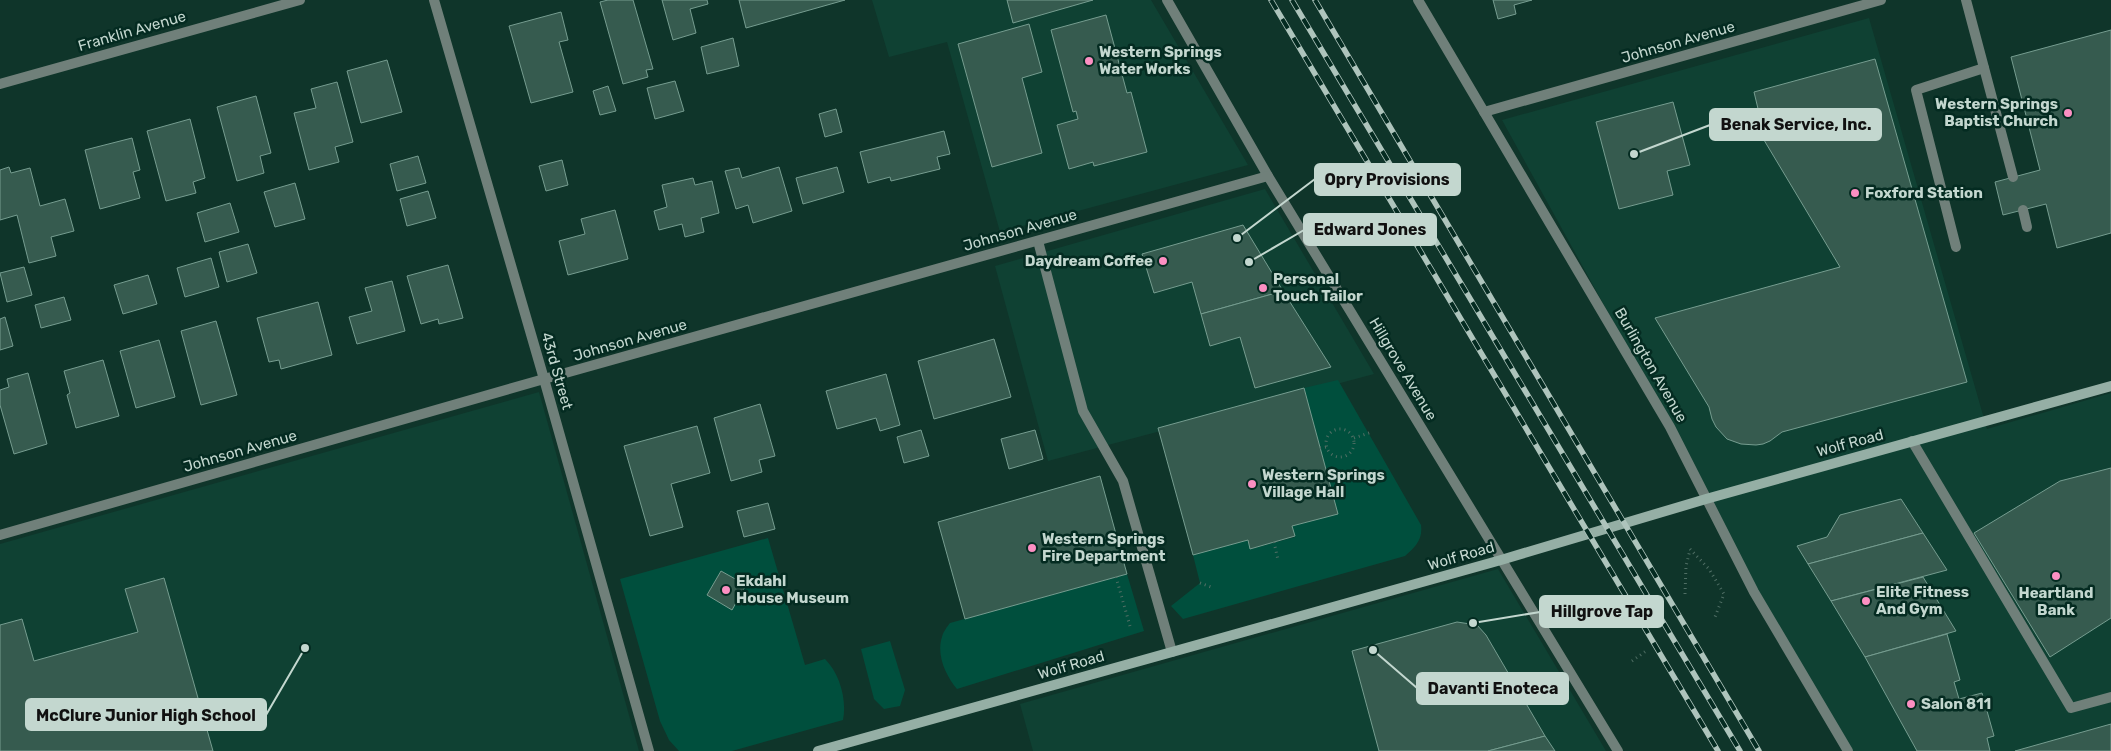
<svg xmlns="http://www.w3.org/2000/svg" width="2111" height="751" font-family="Rubik,sans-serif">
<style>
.built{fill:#0f4133}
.green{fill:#004f3d;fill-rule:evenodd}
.building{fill:#365b4f;stroke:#769d90}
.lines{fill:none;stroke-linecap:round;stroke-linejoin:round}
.path{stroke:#506f65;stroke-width:3;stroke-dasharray:1 4;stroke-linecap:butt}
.lane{stroke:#70807a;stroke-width:10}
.street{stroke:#70807a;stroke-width:10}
.secondary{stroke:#95afa5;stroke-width:10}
.rail-casing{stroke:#aec4bc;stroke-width:5.5}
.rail{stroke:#042b21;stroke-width:4;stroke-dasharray:11;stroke-linecap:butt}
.poi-dot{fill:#fc8fc2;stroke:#042b21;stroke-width:2}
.labels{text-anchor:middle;stroke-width:5;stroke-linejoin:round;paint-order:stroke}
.street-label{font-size:15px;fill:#c3d7cf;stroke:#042b21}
.poi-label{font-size:15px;font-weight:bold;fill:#c3d7cf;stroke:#042b21;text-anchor:start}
.leader{fill:none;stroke:#c3d7cf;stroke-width:2}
.callout-dot{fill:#c3d7cf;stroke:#042b21;stroke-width:2}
.callout{fill:#c3d7cf;stroke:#c3d7cf;stroke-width:2}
.callout-label{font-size:16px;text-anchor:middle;font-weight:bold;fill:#111}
</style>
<rect width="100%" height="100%" fill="#0f352a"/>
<!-- built -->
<g class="built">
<path d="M872,0H1151L1248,165L1000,232L947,42L889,57Z"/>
<path d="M1869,18L1987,429L2111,393V751H1853L1754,584L1712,501L1502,120Z"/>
<path d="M1265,189L1374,374L1048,461L995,266Z"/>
<path d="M539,392L639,751H0V544Z"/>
<path d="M1498,569L1606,751H1033L1020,704Z"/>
</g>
<!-- green -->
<g class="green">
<path d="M1338,380L1421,525C1423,540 1415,547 1405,556L1183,619L1171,606L1200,583L1193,555L1248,540L1251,549L1295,537L1292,526L1338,514L1304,388Z"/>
<path d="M768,538L805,665L825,659C840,674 847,700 843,720L732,751H679L669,740L660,721L620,579ZM721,571L746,585L732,609L707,595Z"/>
<path d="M1127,574L1144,631L957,689C946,676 936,655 942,637C943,632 947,627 950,623Z"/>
<path d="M890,641L905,690L900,706L884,709L874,699L861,649Z"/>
</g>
<!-- building -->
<g class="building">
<path d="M608,0H633L653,69L646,70L648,77L623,84L600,2Z"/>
<path d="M662,0H707L708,4L690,9L696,33L673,40Z"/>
<path d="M739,0H845L746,28Z"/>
<path d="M1007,0H1093L1013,23Z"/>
<path d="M1493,0H1532L1514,5L1516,14L1498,19Z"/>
<path d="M561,12L568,40L559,42L573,92L531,103L509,26Z"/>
<path d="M1106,15L1127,93L1131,92L1147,152L1094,166L1093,162L1069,169L1057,125L1078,119L1076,111L1073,112L1051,30Z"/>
<path d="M1029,24L1042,72L1022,78L1042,153L992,167L958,44Z"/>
<path d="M2111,30V233L2057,248L2046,204L2003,215L1995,182L2040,170L2011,57Z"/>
<path d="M733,38L739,66L707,74L701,47Z"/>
<path d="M1875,59L1967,382L1782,432L1770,441L1763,444L1756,445L1741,444L1727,439L1716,427L1712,419L1709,407L1655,318L1840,267L1752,120L1760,117L1754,92Z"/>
<path d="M387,60L402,112L361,123L347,71Z"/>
<path d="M675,81L684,111L655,119L647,88Z"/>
<path d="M337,82L353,142L335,147L339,162L309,170L294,113L316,108L311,89Z"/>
<path d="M608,86L616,111L600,115L593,91Z"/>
<path d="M256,96L271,153L260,156L264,173L237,181L217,107Z"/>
<path d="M1673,102L1690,165L1667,171L1673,195L1619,209L1596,122Z"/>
<path d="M836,109L842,132L825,137L819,114Z"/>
<path d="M190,119L205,178L193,182L196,193L166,201L147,131Z"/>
<path d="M944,131L950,154L937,157L940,169L891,181L890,177L868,183L860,152Z"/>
<path d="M132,138L140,170L133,172L140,198L100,209L85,150Z"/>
<path d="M418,156L426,183L397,191L390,164Z"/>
<path d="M562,160L568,185L546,191L539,166Z"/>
<path d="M9,167L11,173L30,168L40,206L65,199L74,231L51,237L56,256L29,263L17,215L0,220V170Z"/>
<path d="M779,167L792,211L753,223L748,205L736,209L725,171L739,168L742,178Z"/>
<path d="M837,167L844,192L803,204L796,178Z"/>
<path d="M693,178L695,185L712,181L719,213L701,218L704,232L685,237L682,224L659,230L654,211L667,207L662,185Z"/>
<path d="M295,183L305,219L275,227L264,192Z"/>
<path d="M428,191L436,218L407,226L400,199Z"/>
<path d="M230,203L239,232L205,242L197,213Z"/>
<path d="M615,210L628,259L568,275L559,241L585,234L581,219Z"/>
<path d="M1243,225L1283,291L1201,314L1192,282L1154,293L1142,254Z"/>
<path d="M248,244L257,273L227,282L219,252Z"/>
<path d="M211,258L219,287L185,297L177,268Z"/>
<path d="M448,265L463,318L439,324L438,319L421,324L407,276Z"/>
<path d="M24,267L32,295L7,302L0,273Z"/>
<path d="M148,275L157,304L123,314L114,285Z"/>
<path d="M392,281L405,331L357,344L349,317L372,311L365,288Z"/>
<path d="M1283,291L1331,367L1255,388L1240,337L1210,346L1201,314Z"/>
<path d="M64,297L71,320L41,328L35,305Z"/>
<path d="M318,302L332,355L281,369L279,360L269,362L257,318Z"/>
<path d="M5,317L13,346L0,350V319Z"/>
<path d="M216,321L237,395L201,405L181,331Z"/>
<path d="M994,339L1011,397L934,419L918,361Z"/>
<path d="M159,340L175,397L136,408L120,351Z"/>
<path d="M103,360L119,416L76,428L67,395L70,393L64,371Z"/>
<path d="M28,373L47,444L14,454L0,405V390L9,387L7,379Z"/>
<path d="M886,374L900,425L880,431L876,418L837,429L826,391Z"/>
<path d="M1304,388L1338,514L1292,526L1295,536L1250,549L1248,540L1193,555L1158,428Z"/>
<path d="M760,404L775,456L759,460L762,472L731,481L714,418Z"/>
<path d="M697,426L710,473L671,484L683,527L650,536L624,446Z"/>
<path d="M921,430L929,456L904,463L897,437Z"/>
<path d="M1035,430L1043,459L1009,469L1001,439Z"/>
<path d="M2111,468V618L2050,657L1974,533L2060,481Z"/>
<path d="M1100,476L1127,574L965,619L938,522Z"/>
<path d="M1901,499L1923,533L1808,564L1797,546L1827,537L1840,515Z"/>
<path d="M768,503L775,529L744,537L737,511Z"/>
<path d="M1923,533L1947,570L1831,601L1808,564Z"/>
<path d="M721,571L746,585L732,610L707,595Z"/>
<path d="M1923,577L1956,631L1865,657L1831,601Z"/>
<path d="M164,578L213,751H0V625L22,619L34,661L138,632L125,589Z"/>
<path d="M1457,622L1477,625L1486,635L1545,736L1488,751H1379L1352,651Z"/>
<path d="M1947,634L1960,680L1954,682L1959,699L1982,693L1994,736L1987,738L1990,751H1917L1865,657Z"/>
<path d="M2111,724V751H2015Z"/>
<path d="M1545,736L1555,751H1488Z"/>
</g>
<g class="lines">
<!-- path -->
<g class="path">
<circle cx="1340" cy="443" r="14"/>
<path d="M1354,438L1372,432"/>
<path d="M1320,448L1326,447"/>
<path d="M1274,542L1278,560"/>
<path d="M1690,549L1709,569L1724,594L1715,617"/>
<path d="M1116,577L1130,626"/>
<path d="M1200,583L1211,587"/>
<path d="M1685,594L1686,566L1690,550"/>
<path d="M1632,661L1646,651"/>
</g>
<!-- lane -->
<g class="lane">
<path d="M1966,0L2013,177"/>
<path d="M2023,210L2027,227"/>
<path d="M1038,241L1083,411L1123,481L1172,652"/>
<path d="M1956,247L1916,90L1984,68"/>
<path d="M1912,441L2071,708L2111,697"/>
</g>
<!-- street -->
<g class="street">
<path d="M434,0L544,379L649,751"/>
<path d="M1167,0L1268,176L1618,751"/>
<path d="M1418,0L1670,427L1754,592L1848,751"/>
<path d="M0,84L300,0"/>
<path d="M1484,112L1881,0"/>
<path d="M0,535L544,379L1268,176"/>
</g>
<!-- secondary -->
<path class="secondary" d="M818,751L1501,560L1706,499L2111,386"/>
<defs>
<g id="rail">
<path d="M1271,0L1718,751"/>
<path d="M1292,0L1740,751"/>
<path d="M1315,0L1759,751"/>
</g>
</defs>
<!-- rail casing -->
<use href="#rail" class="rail-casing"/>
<!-- rail -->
<use href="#rail" class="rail"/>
</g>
<!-- markers -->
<g class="poi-dot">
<circle cx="1089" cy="61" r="5"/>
<circle cx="2068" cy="113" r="5"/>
<circle cx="1855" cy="193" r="5"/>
<circle cx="1163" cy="261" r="5"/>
<circle cx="1263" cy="288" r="5"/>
<circle cx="1252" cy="484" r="5"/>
<circle cx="1032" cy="548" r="5"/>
<circle cx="2056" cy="576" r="5"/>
<circle cx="726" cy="590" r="5"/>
<circle cx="1866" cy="601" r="5"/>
<circle cx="1911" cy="704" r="5"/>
</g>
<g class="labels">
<!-- street labels -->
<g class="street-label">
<text transform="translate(132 31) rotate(-16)" y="5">Franklin Avenue</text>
<text transform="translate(1678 42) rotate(-16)" y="5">Johnson Avenue</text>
<text transform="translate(1020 230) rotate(-16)" y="5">Johnson Avenue</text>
<text transform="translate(630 340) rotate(-16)" y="5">Johnson Avenue</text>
<text transform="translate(1651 365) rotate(60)" y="5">Burlington Avenue</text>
<text transform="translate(1403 369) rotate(59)" y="5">Hillgrove Avenue</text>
<text transform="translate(557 371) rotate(74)" y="5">43rd Street</text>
<text transform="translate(1850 443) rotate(-15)" y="5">Wolf Road</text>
<text transform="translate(240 451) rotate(-16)" y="5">Johnson Avenue</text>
<text transform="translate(1461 556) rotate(-16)" y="5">Wolf Road</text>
<text transform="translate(1071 665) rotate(-16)" y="5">Wolf Road</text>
</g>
<!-- poi labels -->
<g class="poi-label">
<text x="1099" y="57">Western Springs<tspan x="1099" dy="17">Water Works</tspan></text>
<text x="2058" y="109" text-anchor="end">Western Springs<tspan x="2058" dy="17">Baptist Church</tspan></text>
<text x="1865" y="198">Foxford Station</text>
<text x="1153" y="266" text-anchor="end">Daydream Coffee</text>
<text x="1273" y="284">Personal<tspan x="1273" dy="17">Touch Tailor</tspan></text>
<text x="1262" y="480">Western Springs<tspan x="1262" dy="17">Village Hall</tspan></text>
<text x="1042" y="544">Western Springs<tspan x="1042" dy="17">Fire Department</tspan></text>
<text x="736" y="586">Ekdahl<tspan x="736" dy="17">House Museum</tspan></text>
<text x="1876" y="597">Elite Fitness<tspan x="1876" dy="17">And Gym</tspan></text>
<text x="2056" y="598" text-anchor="middle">Heartland<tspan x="2056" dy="17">Bank</tspan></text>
<text x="1921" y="709">Salon 811</text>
</g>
</g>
<!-- callouts -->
<path class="leader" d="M1634 154L1710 125M1237 238L1315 179M1249 262L1304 230M1473 623L1540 612M1373 650L1417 688M305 648L266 715"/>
<g class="callout-dot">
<circle cx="1634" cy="154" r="5"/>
<circle cx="1237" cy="238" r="5"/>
<circle cx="1249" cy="262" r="5"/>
<circle cx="1473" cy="623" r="5"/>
<circle cx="1373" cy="650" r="5"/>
<circle cx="305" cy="648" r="5"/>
</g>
<g class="callout">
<rect x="1710" y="109" width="171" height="31" rx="5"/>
<rect x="1315" y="164" width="145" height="31" rx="5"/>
<rect x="1304" y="214" width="132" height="31" rx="5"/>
<rect x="1540" y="596" width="123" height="31" rx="5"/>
<rect x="1417" y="673" width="151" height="31" rx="5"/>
<rect x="26" y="699" width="240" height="31" rx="5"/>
</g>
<g class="callout-label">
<text x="1796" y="130">Benak Service, Inc.</text>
<text x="1387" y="185">Opry Provisions</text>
<text x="1370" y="235">Edward Jones</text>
<text x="1602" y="617">Hillgrove Tap</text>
<text x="1493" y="694">Davanti Enoteca</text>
<text x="146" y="721">McClure Junior High School</text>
</g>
</svg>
